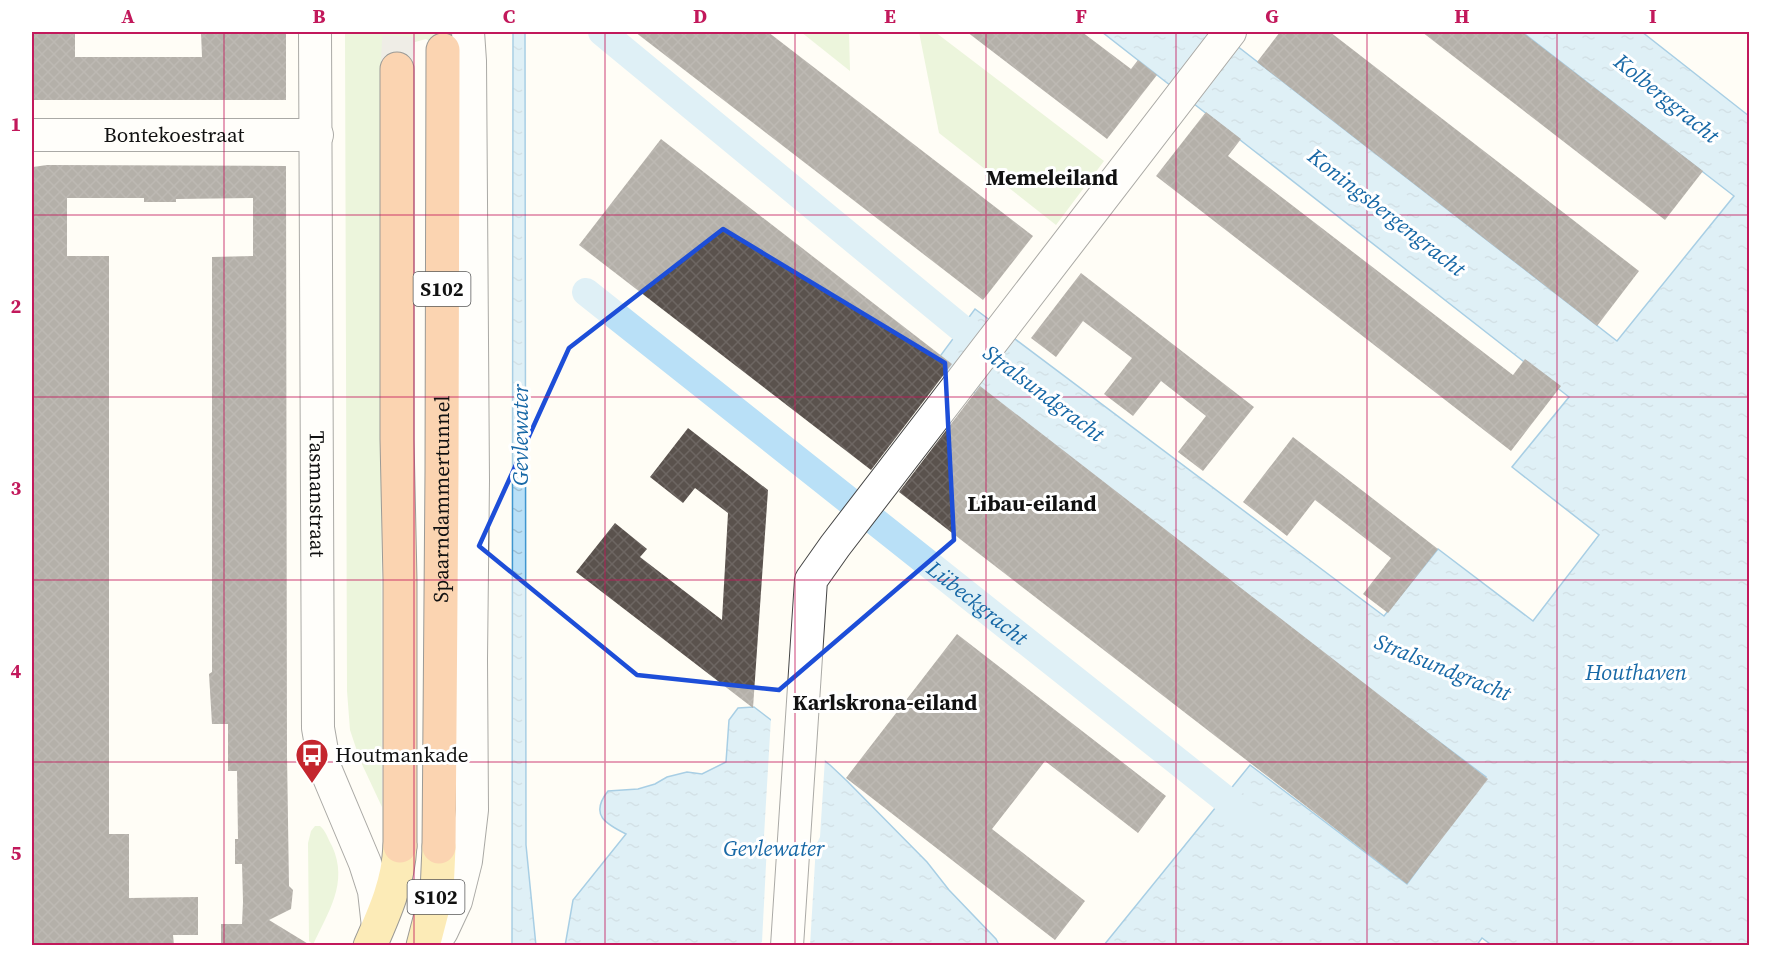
<svg xmlns="http://www.w3.org/2000/svg" width="1781" height="977" font-family="'Source Serif 4',serif">
<style>
.green{fill:#d5ebbd}
.water{fill:url(#water-ripples);stroke:#3f96cf;stroke-width:1.5}
.pier{fill:#fffdf5}
.lines{fill:none;stroke-linecap:round;stroke-linejoin:round}
.canal{stroke:#b9e0f7;stroke-width:28}
.building{fill:url(#building-cross-hatch)}
.highway-tunnel{stroke:#dbdad3;stroke-width:33;stroke-dasharray:33 16;stroke-linecap:butt}
.minor-casing{stroke:#444;stroke-width:34}
.major-casing{stroke:#222;stroke-width:35}
.highway-casing{stroke:#222;stroke-width:35}
.minor{stroke:#fff;stroke-width:32}
.major{stroke:#f9d66b;stroke-width:33}
.highway{stroke:#f5a25d;stroke-width:33}
.marked{fill:none;stroke:#1d4ed8;stroke-width:4.5;stroke-linejoin:round}
.grid{fill:none;stroke:#c2185b;stroke-width:1.5;stroke-opacity:0.55}
.labels{text-anchor:middle;stroke-width:6;stroke-linejoin:round;paint-order:stroke}
.shield{fill:#fff;stroke:#585858;stroke-width:1.5}
.shield-label{font-size:20px;font-weight:bold;fill:#111}
.street-label{font-size:21px;fill:#111;stroke:#fff}
.poi-label{font-size:21px;fill:#111;stroke:#fff;text-anchor:start}
.water-label{font-size:22px;font-style:italic;fill:#1768a6;stroke:#fff}
.neighbourhood-label{font-size:22px;font-weight:bold;fill:#111;stroke:#fff}
.neatline{fill:none;stroke:#c2185b;stroke-width:2}
.grid-label{font-size:20px;text-anchor:middle;font-weight:bold;fill:#c2185b}
</style>
<defs>
<pattern id="water-ripples" width="26" height="14" patternUnits="userSpaceOnUse" patternTransform="scale(1.5)"><rect width="26" height="14" fill="#b9e0f7"/><path d="M2 4q2-2 4 0t4 0M15 11q2-2 4 0t4 0" fill="none" stroke="#9ebfd3"/></pattern>
<pattern id="building-cross-hatch" width="8" height="8" patternUnits="userSpaceOnUse" patternTransform="scale(1.5)"><rect width="8" height="8" fill="#5a524d"/><path d="M0 0l8 8M0 8l8-8" fill="none" stroke="#6d6662"/></pattern>
</defs>
<rect width="100%" height="100%" fill="#fffdf5"/>
<!-- green -->
<g class="green">
<path d="M345,32H453L454,55L426,39L415,42L388,60L381,87L382,807L360,760L350,730L347,691Z"/>
<path d="M801,32H849L850,71Z"/>
<path d="M919,32H935L1104,161L1056,225L939,133Z"/>
<path d="M315,826H320C326,831 328,839 332,846C349,883 328,912 313,945L309,941L308,843L311,831Z"/>
</g>
<!-- water -->
<g class="water">
<path d="M513,32H525L526,845L536,946L512,945Z"/>
<path d="M1102,32H1219L1617,341L1734,196L1522,32H1642L1749,116V945L1493,946L1482,938L1476,946L1104,945L1250,765L1407,884L1486,777L935,363L975,309L1384,616L1438,549L1533,621L1599,535L1512,467L1569,397Z"/>
<path d="M754,707L830,765L847,781L927,862L949,890L996,939L999,945L565,946L573,900L626,834C606,824 589,815 608,791L638,789L655,784L667,777L687,772L702,774L726,762L729,720L738,708Z"/>
</g>
<!-- pier -->
<path class="pier" d="M771,718L825,758L820,837L816,845L810,946L758,945L762,942L767,845L764,836Z"/>
<g class="lines">
<!-- canal -->
<g class="canal">
<path d="M602,32L989,351"/>
<path id="s1" d="M586,292L1254,822"/>
</g>
</g>
<!-- building -->
<g class="building">
<path d="M33,32H75V57H202L201,32H286V100H32Z"/>
<path d="M635,32H768L1033,236L983,300Z"/>
<path d="M967,32H1082L1131,69L1138,60L1157,75L1107,139Z"/>
<path d="M1280,32H1330L1639,271L1597,326L1257,62Z"/>
<path d="M1422,32H1522L1703,171L1665,220Z"/>
<path d="M1206,112L1241,139L1228,156L1513,375L1525,359L1561,386L1511,451L1156,176Z"/>
<path d="M661,139L952,364L871,470L579,245Z"/>
<path d="M47,165L286,166L287,755L289,886L293,890L291,909L269,920L310,945H221V924H242L243,902L242,864H235V839H238L237,771H228V724H212L209,674L212,672V257L253,256V198L176,199V202H144V198H67V256H109V834H129V898L198,897V935H173L174,945H34L32,176L33,167Z"/>
<path d="M1081,273L1254,407L1203,471L1178,452L1206,416L1161,381L1133,416L1104,394L1132,358L1083,321L1056,357L1031,338Z"/>
<path d="M980,386L1488,779L1407,884L899,492Z"/>
<path d="M688,428L768,490L753,708L576,572L615,523L647,549L640,557L722,620L728,513L695,488L683,503L650,477Z"/>
<path d="M1293,437L1438,549L1388,613L1363,594L1391,558L1315,500L1287,536L1243,502Z"/>
<path d="M957,634L1166,796L1138,833L1045,761L992,829L1085,901L1055,940L846,778Z"/>
</g>
<g class="lines">
<!-- highway-tunnel -->
<path class="highway-tunnel" d="M397,69L399,32"/>
<defs>
<g id="minor">
<path id="s2" d="M315,32L318,728L325,768L365,863L374,891L378,927"/>
<path id="s3" d="M32,135H317"/>
<path d="M432,946L442,931L456,901L466,861L472,810L471,660L473,480L470,61L468,32"/>
<path d="M787,946L811,580L835,546L1230,32"/>
</g>
<g id="major">
<path d="M370,946C385,912 398,883 400,846"/>
<path d="M423,946L437,892L439,847"/>
</g>
<g id="highway">
<path d="M397,69V439L400,580V846"/>
<path id="s4" d="M439,847L442,472L443,50"/>
</g>
</defs>
<!-- minor casing -->
<use href="#minor" class="minor-casing"/>
<!-- major casing -->
<use href="#major" class="major-casing"/>
<!-- highway casing -->
<use href="#highway" class="highway-casing"/>
<!-- minor -->
<use href="#minor" class="minor"/>
<!-- major -->
<use href="#major" class="major"/>
<!-- highway -->
<use href="#highway" class="highway"/>
</g>
<!-- marked area -->
<path d="M0 0H1781V977H0ZM723,229L945,363L954,540L779,690L637,675L479,546L569,348Z" fill="#fffdf5" fill-opacity=".55" fill-rule="evenodd"/>
<path class="marked" d="M723,229L945,363L954,540L779,690L637,675L479,546L569,348Z"/>
<!-- grid -->
<path class="grid" d="M224,32V946M414,32V946M605,32V946M795,32V946M986,32V946M1176,32V946M1367,32V946M1557,32V946M32,215H1750M32,397H1750M32,580H1750M32,762H1750"/>
<!-- icons -->
<defs>
<symbol id="bus-pin" viewBox="-11 -11 22 30"><path d="M0 17L-7.5 6A9.5 9.5 0 1 1 7.5 6Z" fill="#c4262e" stroke="#fff"/><path d="M-5-6H5V4H4V6H2V4H-2V6H-4V4H-5ZM-3.5-4V0h7V-4ZM-3.5 1.2v1.5H-2V1.2ZM2 1.2v1.5H3.5V1.2Z" fill="#fff"/></symbol>
</defs>
<g fill-rule="evenodd">
<use href="#bus-pin" x="293" y="736" width="38" height="52"/>
</g>
<g class="labels">
<!-- shield labels -->
<g class="shield">
<rect x="413.5" y="272" width="57" height="34" rx="4.5"/>
<rect x="407.5" y="880" width="57" height="34" rx="4.5"/>
</g>
<g class="shield-label">
<text x="442" y="296">S102</text>
<text x="436" y="904">S102</text>
</g>
<!-- street labels -->
<g class="street-label">
<text dy="7" stroke="none"><textPath href="#s3" startOffset="142">Bontekoestraat</textPath></text>
<text dy="7" stroke="none"><textPath href="#s2" startOffset="462">Tasmanstraat</textPath></text>
<text dy="7" stroke="none"><textPath href="#s4" startOffset="348">Spaarndammertunnel</textPath></text>
</g>
<!-- poi labels -->
<g class="poi-label">
<text x="335" y="762">Houtmankade</text>
</g>
<!-- water labels -->
<g class="water-label">
<text transform="translate(1667 98) rotate(39)" y="8">Kolberggracht</text>
<text transform="translate(1387 212) rotate(38)" y="8">Koningsbergengracht</text>
<text transform="translate(1044 393) rotate(37)" y="8">Stralsundgracht</text>
<text transform="translate(520 435) rotate(-90)" y="8">Gevlewater</text>
<text dy="8" stroke="none"><textPath href="#s1" startOffset="500">Lübeckgracht</textPath></text>
<text transform="translate(1443 667) rotate(22)" y="8">Stralsundgracht</text>
<text x="1636" y="680">Houthaven</text>
<text x="774" y="856">Gevlewater</text>
</g>
<!-- neighbourhood labels -->
<g class="neighbourhood-label">
<text x="1052" y="185">Memeleiland</text>
<text x="1032" y="511">Libau-eiland</text>
<text x="885" y="710">Karlskrona-eiland</text>
</g>
</g>
<!-- border -->
<rect width="1781" height="977" fill="none" stroke="#ffffff" stroke-width="66"/>
<rect x="33" y="33" width="1715" height="911" class="neatline"/>
<g class="grid-label">
<text x="128" y="23">A</text>
<text x="319" y="23">B</text>
<text x="509" y="23">C</text>
<text x="700" y="23">D</text>
<text x="890" y="23">E</text>
<text x="1081" y="23">F</text>
<text x="1272" y="23">G</text>
<text x="1462" y="23">H</text>
<text x="1653" y="23">I</text>
<text x="16" y="131">1</text>
<text x="16" y="313">2</text>
<text x="16" y="495">3</text>
<text x="16" y="678">4</text>
<text x="16" y="860">5</text>
</g>
</svg>
